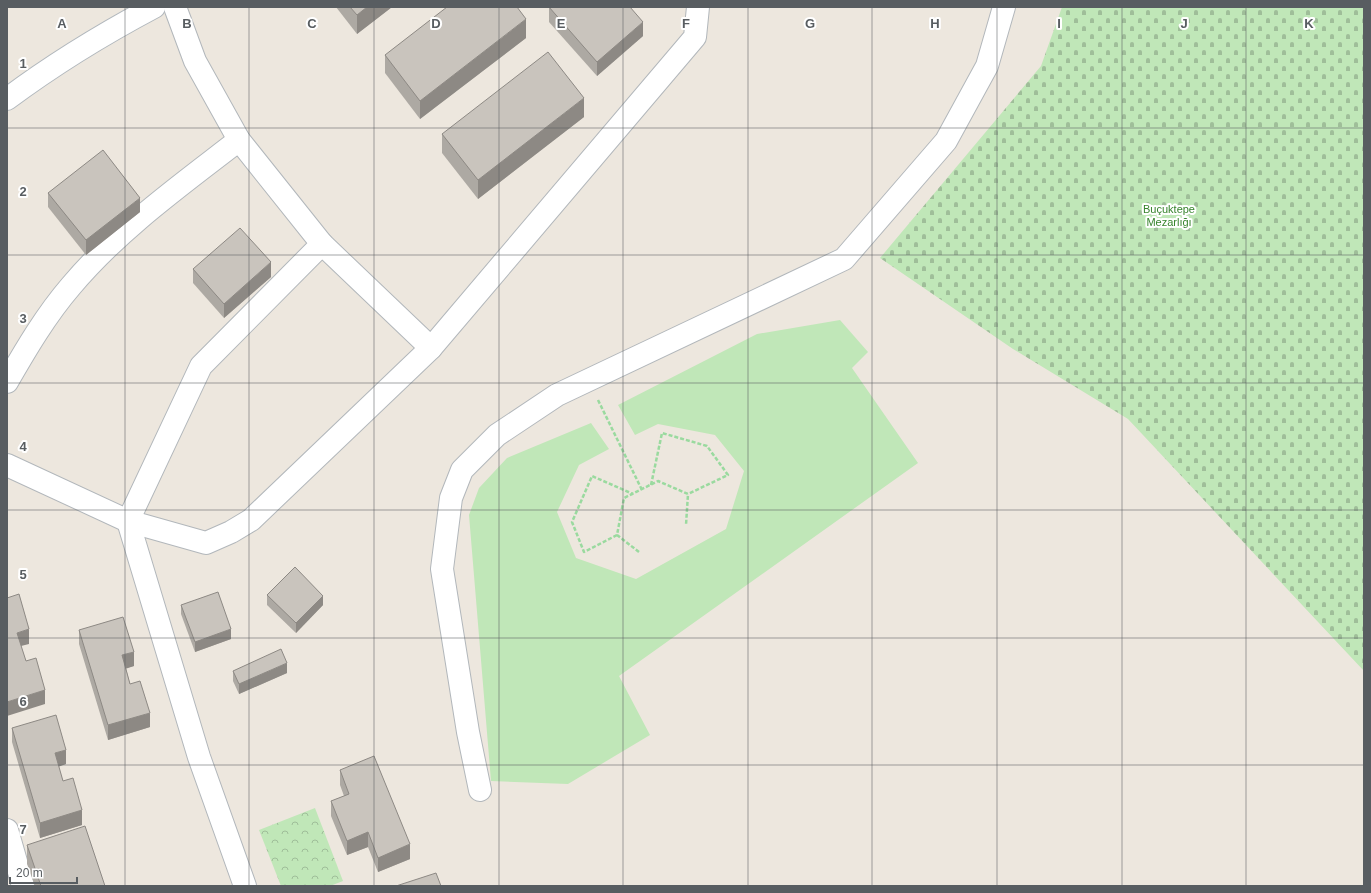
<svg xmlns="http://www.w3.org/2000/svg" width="1371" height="893" font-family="Helvetica,sans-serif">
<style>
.grass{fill:#c0e7b8}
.cemetery{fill:url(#cemetery-stones)}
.park{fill:url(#park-crowns)}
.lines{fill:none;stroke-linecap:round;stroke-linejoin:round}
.minor-casing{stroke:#b2b7bb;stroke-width:24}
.secondary-casing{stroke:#b2b8bd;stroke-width:24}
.path{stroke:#9ada9f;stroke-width:2.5;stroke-dasharray:4 2;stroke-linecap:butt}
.minor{stroke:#fff;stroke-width:22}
.secondary{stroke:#fff;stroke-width:22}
.wall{fill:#ada9a3}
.shaded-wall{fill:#8d8984}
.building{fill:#c9c4bd;stroke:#8d8984}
.grid{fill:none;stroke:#585d61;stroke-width:1;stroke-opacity:0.55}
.labels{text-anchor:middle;stroke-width:4;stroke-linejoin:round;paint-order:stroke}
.park-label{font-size:11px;fill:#37842d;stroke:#fff}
.grid-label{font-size:13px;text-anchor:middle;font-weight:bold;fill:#585d61;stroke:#fff;stroke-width:4;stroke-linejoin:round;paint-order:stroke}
</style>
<defs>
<pattern id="cemetery-stones" width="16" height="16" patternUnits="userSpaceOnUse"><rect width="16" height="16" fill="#c0e7b8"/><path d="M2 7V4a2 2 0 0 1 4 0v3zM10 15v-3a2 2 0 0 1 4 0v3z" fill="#9fbe99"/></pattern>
<pattern id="park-crowns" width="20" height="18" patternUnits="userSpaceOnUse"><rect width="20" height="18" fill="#c0e7b8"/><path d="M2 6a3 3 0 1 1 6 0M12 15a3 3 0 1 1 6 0" fill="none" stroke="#9fbe99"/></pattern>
</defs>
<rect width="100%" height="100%" fill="#ede7de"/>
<!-- grass -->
<path class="grass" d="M840,320L868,352L852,368L918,463L619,676L650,735L568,784L491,781L469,515L479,488L507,458L591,423L609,449L579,465L557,512L576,558L636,579L726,529L744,471L715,435L658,424L635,435L618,405L757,334Z"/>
<!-- cemetery -->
<path class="cemetery" d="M1062,7H1364V671L1128,419L1013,349L880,258L1041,66Z"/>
<!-- park -->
<path class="park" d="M315,808L343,881L330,886H281L259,830Z"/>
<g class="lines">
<defs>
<g id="minor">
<path d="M322,244L431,348"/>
<path d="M7,382C26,349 46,315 71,286C119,229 181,185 239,140"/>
<path d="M7,465L128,521L201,366L322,244L239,140L195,61L175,7"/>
<path d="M128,521L206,543L231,532L251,520L431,348L695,37L698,7"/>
<path d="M128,521L199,757L245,886"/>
<path d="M480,790L468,732L442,569L451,498L462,470L497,435L557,395L844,259L946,141L987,66L1004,7"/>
<path d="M7,830L23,886"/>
</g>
<path id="secondary" d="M7,99C54,64 103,34 154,7"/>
</defs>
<!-- minor casing -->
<use href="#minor" class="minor-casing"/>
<!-- secondary casing -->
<use href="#secondary" class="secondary-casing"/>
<!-- path -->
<g class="path">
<path d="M598,400L642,490"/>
<path d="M651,485L662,433L707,446L728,475L688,494"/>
<path d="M617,535L584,552L572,522L592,476L633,494"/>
<path d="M639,552L617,535L624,498L658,481L688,494L686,525"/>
</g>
<!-- minor -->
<use href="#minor" class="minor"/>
<!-- secondary -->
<use href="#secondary" class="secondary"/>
</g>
<!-- wall -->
<g class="wall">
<path d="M336,7H392L357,34Z"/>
<path d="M549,7L643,36L597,76L549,22Z"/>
<path d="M526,38L420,119L385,73V55Z"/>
<path d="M584,117L478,199L442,153V134Z"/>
<path d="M48,193L140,212L86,255L48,207Z"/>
<path d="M193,269L271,277L224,318L193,283Z"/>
<path d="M267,595L323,605L296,633L267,605Z"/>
<path d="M181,605L231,639L195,652L181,614Z"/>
<path d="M79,630L134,666L126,668L130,684L150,727L108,740L79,644Z"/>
<path d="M233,671L287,673L239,694L233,681Z"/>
<path d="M12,728L66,764L58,766L63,781L82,825L40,838L12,742Z"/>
<path d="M340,770L410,859L378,872L368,847L347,855L331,816V801L344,796L340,785Z"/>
<path d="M27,845L105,886H35L27,864Z"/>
</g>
<!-- shaded-wall -->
<g class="shaded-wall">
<path d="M367,7H392L357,34V15Z"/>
<path d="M526,19V38L420,119V101Z"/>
<path d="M643,22V36L597,76V62Z"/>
<path d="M584,98V117L478,199V180Z"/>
<path d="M140,198V212L86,255V240Z"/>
<path d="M271,262V277L224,318V304Z"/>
<path d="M323,596V605L296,633V623Z"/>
<path d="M29,629V644L17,647V633Z"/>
<path d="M231,629V639L195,652V642Z"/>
<path d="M134,652V666L122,670V655Z"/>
<path d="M287,663V673L239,694V684Z"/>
<path d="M45,690V704L7,716V702Z"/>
<path d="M150,713V727L108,740V725Z"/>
<path d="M66,750V764L55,768V753Z"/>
<path d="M82,810V825L40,838V823Z"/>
<path d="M368,832V847L347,855V841Z"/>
<path d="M410,844V859L378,872V858Z"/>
</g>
<!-- building -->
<g class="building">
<path d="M350,7H367L357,15Z"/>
<path d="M447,7H517L526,19L420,101L385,55Z"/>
<path d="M549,7H630L643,22L597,62Z"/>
<path d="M548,52L584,98L478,180L442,134Z"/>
<path d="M103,150L140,198L86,240L48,193Z"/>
<path d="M240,228L271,262L224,304L193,269Z"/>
<path d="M295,567L323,596L296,623L267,595Z"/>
<path d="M218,592L231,629L195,642L181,605Z"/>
<path d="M19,594L29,629L17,633L26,661L36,658L45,690L7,702V598Z"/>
<path d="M123,617L134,652L122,655L130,684L140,681L150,713L108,725L79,630Z"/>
<path d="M281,649L287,663L239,684L233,671Z"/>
<path d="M56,715L66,750L55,753L63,781L73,778L82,810L40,823L12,728Z"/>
<path d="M374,756L410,844L378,858L368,832L347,841L331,801L349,794L340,770Z"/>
<path d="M85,826L105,886H41L27,845Z"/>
<path d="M436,873L441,886H396Z"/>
</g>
<!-- grid -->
<path class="grid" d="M125,7V886M249,7V886M374,7V886M499,7V886M623,7V886M748,7V886M872,7V886M997,7V886M1122,7V886M1246,7V886M7,128H1364M7,255H1364M7,383H1364M7,510H1364M7,638H1364M7,765H1364"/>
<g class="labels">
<!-- park labels -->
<g class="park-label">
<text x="1169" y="213">Buçuktepe<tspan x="1169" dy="13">Mezarlığı</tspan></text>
</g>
</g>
<g class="grid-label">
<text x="62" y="28">A</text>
<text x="187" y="28">B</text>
<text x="312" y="28">C</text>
<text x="436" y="28">D</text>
<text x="561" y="28">E</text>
<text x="686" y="28">F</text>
<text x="810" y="28">G</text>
<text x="935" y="28">H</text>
<text x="1059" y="28">I</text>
<text x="1184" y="28">J</text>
<text x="1309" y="28">K</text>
<text x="23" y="68">1</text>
<text x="23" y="196">2</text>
<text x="23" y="323">3</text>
<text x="23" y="451">4</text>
<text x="23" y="579">5</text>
<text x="23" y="706">6</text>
<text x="23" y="834">7</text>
</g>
<!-- border -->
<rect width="1371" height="893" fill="none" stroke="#585d61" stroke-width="16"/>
<!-- scale -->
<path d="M10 877v6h67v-6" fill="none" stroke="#585d61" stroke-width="2"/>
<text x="16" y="877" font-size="12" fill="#585d61" stroke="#ffffff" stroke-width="3" paint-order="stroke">20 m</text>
</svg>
